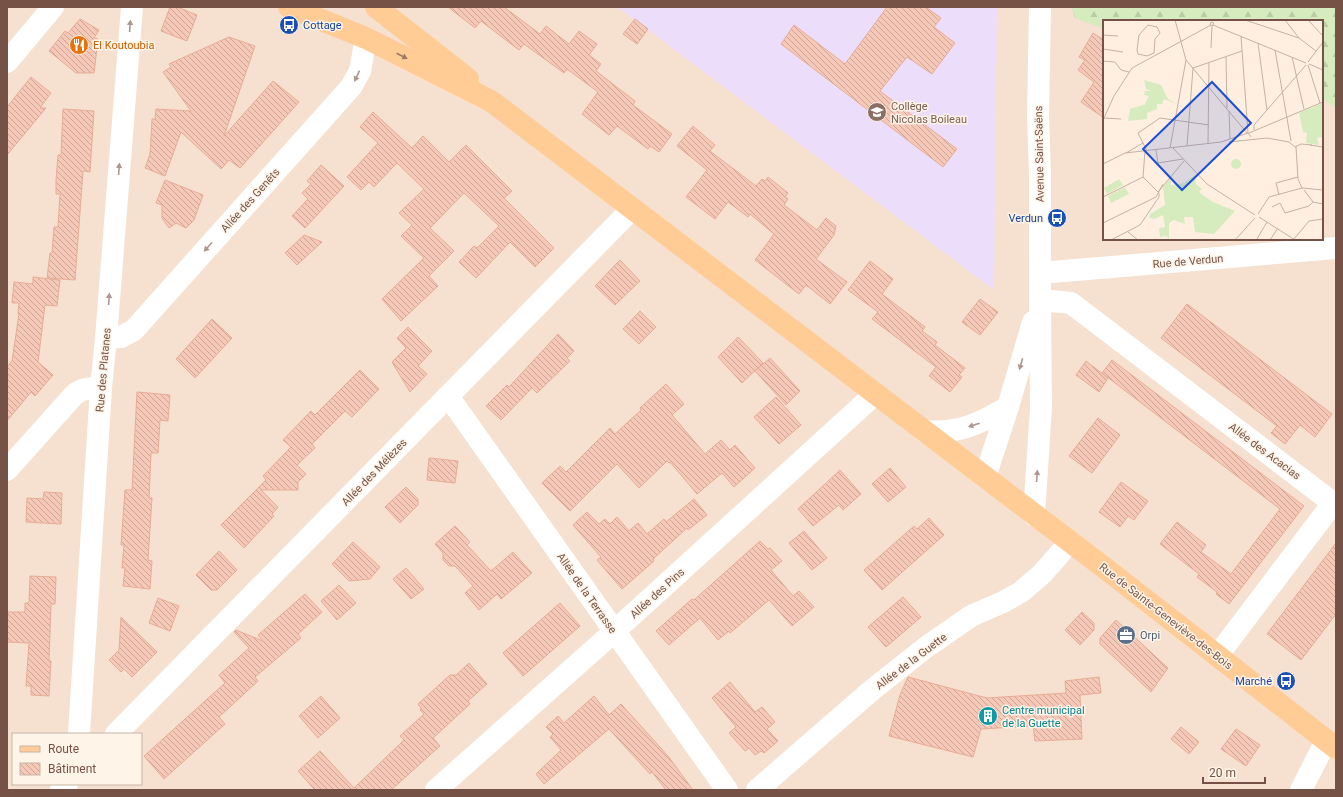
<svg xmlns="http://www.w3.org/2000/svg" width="1343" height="797" font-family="Roboto,sans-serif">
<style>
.residential{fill:#f6e0cf;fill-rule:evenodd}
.education{fill:#ecdefa}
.forest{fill:url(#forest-firs)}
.building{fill:url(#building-back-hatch);stroke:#e8ac96}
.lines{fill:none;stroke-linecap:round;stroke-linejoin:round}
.minor{stroke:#fff;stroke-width:22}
.major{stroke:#ffcc96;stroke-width:22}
.oneway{fill:#ad9790}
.oneway2{fill:#9f775e}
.labels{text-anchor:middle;stroke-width:3;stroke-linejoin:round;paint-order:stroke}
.transit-label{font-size:11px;fill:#164399;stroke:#fff4e8;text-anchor:end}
.food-label{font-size:11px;fill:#c56008;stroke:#fff4e8;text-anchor:start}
.education-label{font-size:11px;fill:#785e54;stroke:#fff4e8;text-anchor:start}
.street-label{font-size:11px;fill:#765246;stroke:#fff4e8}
.service-label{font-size:11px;fill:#4e5e75;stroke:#fff4e8;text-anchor:start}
.culture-label{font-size:11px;fill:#0d838f;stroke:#fff4e8;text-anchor:start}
.inset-road{fill:none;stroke:#c8b0a3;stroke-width:1}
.view{fill:#1d4ed8;fill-opacity:0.15;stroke:#1d4ed8;stroke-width:2}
.inset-edge{fill:none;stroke:#765246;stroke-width:2}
</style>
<defs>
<pattern id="forest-firs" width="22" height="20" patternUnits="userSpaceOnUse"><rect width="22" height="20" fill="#d6ecbe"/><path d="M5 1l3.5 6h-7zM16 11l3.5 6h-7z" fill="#bbcca5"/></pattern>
<pattern id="building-back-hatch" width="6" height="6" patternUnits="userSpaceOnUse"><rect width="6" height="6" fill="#f5c8b7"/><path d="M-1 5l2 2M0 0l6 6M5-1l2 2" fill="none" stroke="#cba597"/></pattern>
</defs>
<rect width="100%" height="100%" fill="#feefe1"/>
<!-- residential -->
<path class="residential" d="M7,7H1336V790H7ZM1104,21H1322V239H1104ZM13,734H141V784H13Z"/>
<!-- education -->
<path class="education" d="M618,7H997L994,290L982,281Z"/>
<!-- forest -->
<path class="forest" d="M1071,7H1336V108L1322,98V21H1104V29L1075,18Z"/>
<!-- building -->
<g class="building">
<path d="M170,7H177L197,15L187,41L161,31Z"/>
<path d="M448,7H504L540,34L546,26L569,44L579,31L597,44L589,55L601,64L596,71L635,101L633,105L672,134L659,152L650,146L648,149L617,126L609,135L582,114L598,92L567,69L564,73L524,44L519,50L481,21L475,28Z"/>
<path d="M887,7H926L941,18L934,27L955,43L932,74L907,57L880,91L957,149L943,167L781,44L794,25L845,64Z"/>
<path d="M80,19L99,30L94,38L98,39L94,73H76L49,51L65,31L68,33Z"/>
<path d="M635,19L648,29L637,44L623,34Z"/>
<path d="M1093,33L1104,40V118L1081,102L1094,82L1078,70L1085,60L1079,57Z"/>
<path d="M229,37L255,46L224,136L273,81L299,102L240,168L229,160L221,169L181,132L165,176L145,168L150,154L152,119H155L156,109L191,111L163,72L171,67L169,64Z"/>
<path d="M31,77L51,93L40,108H46L7,155V107Z"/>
<path d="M63,109L94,111L90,172L83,171L75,280L47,278L50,253H52L54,227H58L60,194H56V180L58,155H61Z"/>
<path d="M373,112L412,148L423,136L449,162L466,145L512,191L504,198L554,248L535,267L510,242L476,278L459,262L474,246L477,248L499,226L464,193L430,228L454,251L429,276L438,286L401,321L382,299L424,258L401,236L412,225L399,213L424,189L397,163L374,187L369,182L361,190L347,177L378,143L360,127Z"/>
<path d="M693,126L715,145L710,151L756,186L762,179L765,181L768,177L788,193L785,197L788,199L784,205L817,230L826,218L836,226L834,235L816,259L847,282L830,304L806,285L799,294L755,260L774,234L750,214L748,217L728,202L715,219L686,197L707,170L677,146Z"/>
<path d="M321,165L344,186L305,228L292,216L308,199L302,193L311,184L307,181Z"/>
<path d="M165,180L203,195L194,220L186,228L176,223L169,228L162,218V205L156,203Z"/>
<path d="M304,235L322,242L297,265L285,253Z"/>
<path d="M620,260L640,281L615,305L595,286Z"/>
<path d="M870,261L893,279L882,294L925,327L922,331L937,342L935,345L965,368L959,375L962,377L950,392L929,376L936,367L872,319L878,312L848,290Z"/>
<path d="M33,277L60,280L57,306L45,305L38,362L53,375L35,396L31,392L7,421V367L12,361L19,314H18L19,303H12L14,282L33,284Z"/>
<path d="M980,299L998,312L980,335L962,322Z"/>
<path d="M1187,304L1332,414L1315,437L1300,425L1285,444L1271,433L1277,426L1161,338Z"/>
<path d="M640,311L656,327L639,344L623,329Z"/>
<path d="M212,319L232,338L195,378L176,359Z"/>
<path d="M408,327L432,351L418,366L427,374L410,392L392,362L406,348L397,338Z"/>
<path d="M558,334L574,351L567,358L570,361L537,393L532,388L501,420L486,406L507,385L509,387Z"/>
<path d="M738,337L763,363L742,383L718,357Z"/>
<path d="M770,358L800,391L786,405L755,371Z"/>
<path d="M1112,360L1304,506L1229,604L1216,594L1217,592L1197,577L1199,574L1160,544L1177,522L1206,545L1201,552L1231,574L1280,509L1102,373Z"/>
<path d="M1086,361L1108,378L1099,392L1076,375Z"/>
<path d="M360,370L379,389L352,417L345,411L312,444L315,448L297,465L306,474L298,482V490H261L278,507L272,514L274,516L244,548L221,525L266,480L263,476L291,447L283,440L311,411L315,415Z"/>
<path d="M666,384L684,404L672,415L705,454L721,440L730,450L735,445L755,468L734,487L722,473L697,494L670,462L669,463L667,461L639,488L617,464L570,511L542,483L560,466L566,472L610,428L615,434L641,410L640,408Z"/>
<path d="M137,392L170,395L168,421L160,420L158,453H151L149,498H152L148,560L152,561L150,589L123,586L125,568H122L124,545H121L125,490H132Z"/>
<path d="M776,397L801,425L779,444L754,417Z"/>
<path d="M1098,418L1120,435L1092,473L1069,456Z"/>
<path d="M429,458L458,461L455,483L427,480Z"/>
<path d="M890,468L906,487L888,502L872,484Z"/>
<path d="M840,470L861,494L843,510L839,505L813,526L798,509Z"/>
<path d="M1121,482L1148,501L1134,520L1128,516L1120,527L1099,512Z"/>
<path d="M406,487L418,499V505L400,523L385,507Z"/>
<path d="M44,492L62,493L61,524L26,522L27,498L43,499Z"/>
<path d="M694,499L707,515L688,530L687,528L653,559L654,561L622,589L597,560L601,557L573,525L587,512L599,524L605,519L610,524L617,517L629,531L638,523L647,534L664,519L666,522Z"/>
<path d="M929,518L944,535L882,590L864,570L914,526L917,529Z"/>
<path d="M455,526L470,542L467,545L491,571L513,552L532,573L501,599L497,594L479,610L465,593L473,586L455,566H449L443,560V553L435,544Z"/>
<path d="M804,531L827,558L812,570L789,543Z"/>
<path d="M760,541L768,549L770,548L782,561L771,570L793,596L799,591L814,607L792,626L769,600L730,633L729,631L718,640L700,618L669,645L656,631L692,599L694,600Z"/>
<path d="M353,542L380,567L370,579L349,581L332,564Z"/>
<path d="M1336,543V614L1301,660L1267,634Z"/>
<path d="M219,551L237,570L217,590H211L196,575Z"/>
<path d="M406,568L424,589L411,599L393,579Z"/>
<path d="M30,576L56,577L55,604H51L49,661H51L49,696L31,695V686H26L29,643L7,642V612H25V603H29Z"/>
<path d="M339,585L356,603L337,620L321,601Z"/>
<path d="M305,594L322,612L298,634L301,638L255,677L258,681L219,717L225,724L164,779L144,756L225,683L219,675L249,648L234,632L236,630L263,641L258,635Z"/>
<path d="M903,597L921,617L886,647L868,627Z"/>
<path d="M158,598L179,606L170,631L149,623Z"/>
<path d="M560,603L580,626L523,676L503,653Z"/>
<path d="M1082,612L1094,623V630L1080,645L1065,630Z"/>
<path d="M121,617L157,652L132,677L124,669L121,672L109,660L119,650Z"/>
<path d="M1116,620L1168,668L1151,692L1100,644V638Z"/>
<path d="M469,663L487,684L468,701L470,704L433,738L440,746L391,790H315L298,771L320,751L354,788L404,740L400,736L424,714L420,710L421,708L418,704L450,675H456Z"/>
<path d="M908,677L987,698L1066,693L1065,681L1099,677L1101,693L1080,695L1082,739L1035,741L1033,726L981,729L973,757L889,736L900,695Z"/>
<path d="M730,682L755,712L762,707L775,722L767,729L778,741L764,753L761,751L755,755L749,748L745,751L729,733L736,727L712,698Z"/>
<path d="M321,696L340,718L318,738L299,716Z"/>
<path d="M594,696L609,715L621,704L668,756L693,790H666L652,772L650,774L609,729L544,784L536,774L561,750L550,737L553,734L546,727L558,716L564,723Z"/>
<path d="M1181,727L1199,742L1189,754L1171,739Z"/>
<path d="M1236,729L1260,745L1246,766L1221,749Z"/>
</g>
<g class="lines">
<!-- minor -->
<g class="minor">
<path d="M7,62L53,7"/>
<path d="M1040,273L1336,248"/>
<path d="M1040,300L1071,303L1333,503L1218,655"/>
<path d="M106,338L121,337L134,330L351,87L360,71L366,38"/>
<path d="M448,396L727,790"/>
<path d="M924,431C959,434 979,424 1008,407"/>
<path d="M7,470L74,395C82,388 90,388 101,388"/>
<path d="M985,477L1008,407L1033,322"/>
<path d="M1034,515L1041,408L1040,300V174L1038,116L1040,7"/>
<path d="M79,734L101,388L106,338L132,7"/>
<path d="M116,734L632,209"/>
<path d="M61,790L67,784"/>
<path d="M436,790L607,638L875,394"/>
<path d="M757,790L872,690L925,648L971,616L1003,602L1021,592L1042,574L1070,542"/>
<path d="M1301,790L1326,741"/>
</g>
<!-- major -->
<g class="major">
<path d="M289,7L366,38L491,101L1106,569L1336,748"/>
<path d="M376,7L468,79"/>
</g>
</g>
<!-- one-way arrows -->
<defs><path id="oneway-solid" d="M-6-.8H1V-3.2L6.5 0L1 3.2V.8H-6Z"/></defs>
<g class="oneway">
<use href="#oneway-solid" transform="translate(130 26) rotate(-86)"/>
<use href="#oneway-solid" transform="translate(357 76) rotate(115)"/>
<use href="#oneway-solid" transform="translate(119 169) rotate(-86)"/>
<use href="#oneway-solid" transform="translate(208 247) rotate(132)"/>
<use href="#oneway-solid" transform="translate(109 299) rotate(-86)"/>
<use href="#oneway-solid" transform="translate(1021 364) rotate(106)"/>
<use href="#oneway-solid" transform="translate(974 425) rotate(162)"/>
<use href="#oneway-solid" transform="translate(1037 476) rotate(-86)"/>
</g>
<use class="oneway2" href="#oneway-solid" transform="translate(402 56) rotate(27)"/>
<!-- icons -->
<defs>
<symbol id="bus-disc" viewBox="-11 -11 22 22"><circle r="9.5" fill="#1a4fb4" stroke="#fff4e8"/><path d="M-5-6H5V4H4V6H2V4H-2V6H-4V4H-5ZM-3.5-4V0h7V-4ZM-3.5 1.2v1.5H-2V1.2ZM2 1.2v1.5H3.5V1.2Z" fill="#fff"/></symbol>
<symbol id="restaurant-disc" viewBox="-11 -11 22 22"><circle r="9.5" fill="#e8710a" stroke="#fff4e8"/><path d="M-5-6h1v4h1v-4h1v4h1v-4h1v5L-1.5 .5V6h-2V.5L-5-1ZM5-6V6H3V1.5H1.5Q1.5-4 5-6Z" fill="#fff"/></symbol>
<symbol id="school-disc" viewBox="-11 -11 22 22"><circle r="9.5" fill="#8d6e63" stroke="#fff4e8"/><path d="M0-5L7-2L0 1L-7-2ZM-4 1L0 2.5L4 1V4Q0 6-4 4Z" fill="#fff"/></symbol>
<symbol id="office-disc" viewBox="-11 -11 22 22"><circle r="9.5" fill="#5c6f8a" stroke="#fff4e8"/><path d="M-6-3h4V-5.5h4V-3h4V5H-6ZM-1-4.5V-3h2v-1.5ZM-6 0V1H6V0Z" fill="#fff"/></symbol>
<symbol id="building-disc" viewBox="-11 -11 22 22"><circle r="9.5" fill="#0f9aa8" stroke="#fff4e8"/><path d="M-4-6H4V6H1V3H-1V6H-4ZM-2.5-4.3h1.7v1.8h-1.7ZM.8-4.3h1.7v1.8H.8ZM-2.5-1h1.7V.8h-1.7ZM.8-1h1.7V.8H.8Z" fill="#fff"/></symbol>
</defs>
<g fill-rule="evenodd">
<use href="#bus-disc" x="278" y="14" width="22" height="22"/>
<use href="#restaurant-disc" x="68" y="34" width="22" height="22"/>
<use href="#school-disc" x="866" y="101" width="22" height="22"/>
<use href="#bus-disc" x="1046" y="207" width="22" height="22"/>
<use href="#office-disc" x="1115" y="624" width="22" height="22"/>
<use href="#bus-disc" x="1275" y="670" width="22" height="22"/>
<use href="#building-disc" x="977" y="705" width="22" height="22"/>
</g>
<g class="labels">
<!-- transit labels -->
<g class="transit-label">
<text x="303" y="29" text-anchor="start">Cottage</text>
<text x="1043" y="222">Verdun</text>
<text x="1272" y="685">Marché</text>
</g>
<!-- food labels -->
<g class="food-label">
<text x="93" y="49">El Koutoubia</text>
</g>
<!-- education labels -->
<g class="education-label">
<text x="891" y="110">Collège<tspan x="891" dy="13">Nicolas Boileau</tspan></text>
</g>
<!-- street labels -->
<g class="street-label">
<text transform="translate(1039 154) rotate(-91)" y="4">Avenue Saint-Saëns</text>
<text transform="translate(250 200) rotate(-48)" y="4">Allée des Genêts</text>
<text transform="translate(1188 261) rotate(-5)" y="4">Rue de Verdun</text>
<text transform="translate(103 370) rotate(-85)" y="4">Rue des Platanes</text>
<text transform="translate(1265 451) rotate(37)" y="4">Allée des Acacias</text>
<text transform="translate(374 472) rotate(-46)" y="4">Allée des Mélèzes</text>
<text transform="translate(587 593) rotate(55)" y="4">Allée de la Terrasse</text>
<text transform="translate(657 593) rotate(-42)" y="4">Allée des Pins</text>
<text transform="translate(1166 616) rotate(38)" y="4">Rue de Sainte-Geneviève-des-Bois</text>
<text transform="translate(911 661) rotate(-37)" y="4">Allée de la Guette</text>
</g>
<!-- service labels -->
<g class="service-label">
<text x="1140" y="639">Orpi</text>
</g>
<!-- culture labels -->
<g class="culture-label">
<text x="1002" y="714">Centre municipal<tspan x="1002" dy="13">de la Guette</tspan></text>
</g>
</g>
<!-- overview -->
<g transform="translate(1103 20)">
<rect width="220" height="220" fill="#feefe1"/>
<path d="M41,60L58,65L65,79L74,84L61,79L59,84H54V89L44,93V99L25,101L27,89L43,84L42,83L46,76L41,75L42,71H48L43,69ZM220,83V119L219,117L214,118L216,125L203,123L204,113L200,112L196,93ZM92,155L93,164L99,169L96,172L108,181L132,191L111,214L92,212L90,197H81L82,204L71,200L66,203V220L64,216L57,217L56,208L62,207L60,195L51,199L46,198L47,194L62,185L60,167L68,158V165L81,163ZM22,167L26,174L8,183L5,176Z" fill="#d6ecbe"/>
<path d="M16,159L20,165L4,174L1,168Z" fill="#d6ecbe"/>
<path d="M128 144a5 5 0 1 1 10 0a5 5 0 1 1-10 0Z" fill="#d6ecbe"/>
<path class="inset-road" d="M72,0L83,40L144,113M142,0L196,18L213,31M182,0L196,18M205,0L220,16M108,2L111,3L109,6L107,5ZM45,5L54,7L57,13L52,19L51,33L44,36L35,34L34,30L36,15ZM110,5L203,43M0,15L15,16M138,16L145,113M155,23L164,90M108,28L109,6M0,29L20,32M172,30L188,121M123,37L124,88M189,37L201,89M0,41L12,42L18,50L26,52M205,42L220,22M206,44L220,50M205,45L217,83M126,91L127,119M1,98L18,99M0,100L11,76L29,48L108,5M151,110V105L203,45M146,113L220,82M126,122L164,118L186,122L192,127L198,124L209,125M105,124L106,42M207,125L220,127M84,126L90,48L139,31M193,127L195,159L199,168M67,128L83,40M70,128L104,164L152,195M53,130L55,143L80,139M42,131L40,157L55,172M44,131L35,113L57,98L106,105M23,133L40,123M0,144L22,133L118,122L145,113L148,117M201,170L210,182L220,184M55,172L81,141M176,175L173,163L195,157M0,177L40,157M169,187L177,183L182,193L206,186L210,182M155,194L166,177L199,168L220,170M156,197L192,220M0,203L53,177L60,164M25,212L35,220M154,219L164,202M191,219L206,201L220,199M8,220L37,205L56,177V173M132,220L152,198M167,220L175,208"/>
<path class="view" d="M109,62L148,103L79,170L40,129Z"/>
<rect width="220" height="220" class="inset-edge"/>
</g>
<!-- border -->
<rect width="1343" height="797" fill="none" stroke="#765246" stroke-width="16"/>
<!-- legend -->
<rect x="12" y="733" width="130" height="52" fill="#fff4e8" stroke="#c8b3a7"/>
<rect x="20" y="746" width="20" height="6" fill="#ffcc96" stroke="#c8b3a7"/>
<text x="48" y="753" font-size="12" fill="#765246">Route</text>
<rect x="20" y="763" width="20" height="12" fill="url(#building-back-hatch)" stroke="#c8b3a7"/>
<text x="48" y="773" font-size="12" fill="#765246">Bâtiment</text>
<!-- scale -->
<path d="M1203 777v6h62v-6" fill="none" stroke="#765246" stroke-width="2"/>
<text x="1209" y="777" font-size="12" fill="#765246" stroke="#fff4e8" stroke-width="3" paint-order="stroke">20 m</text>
</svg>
